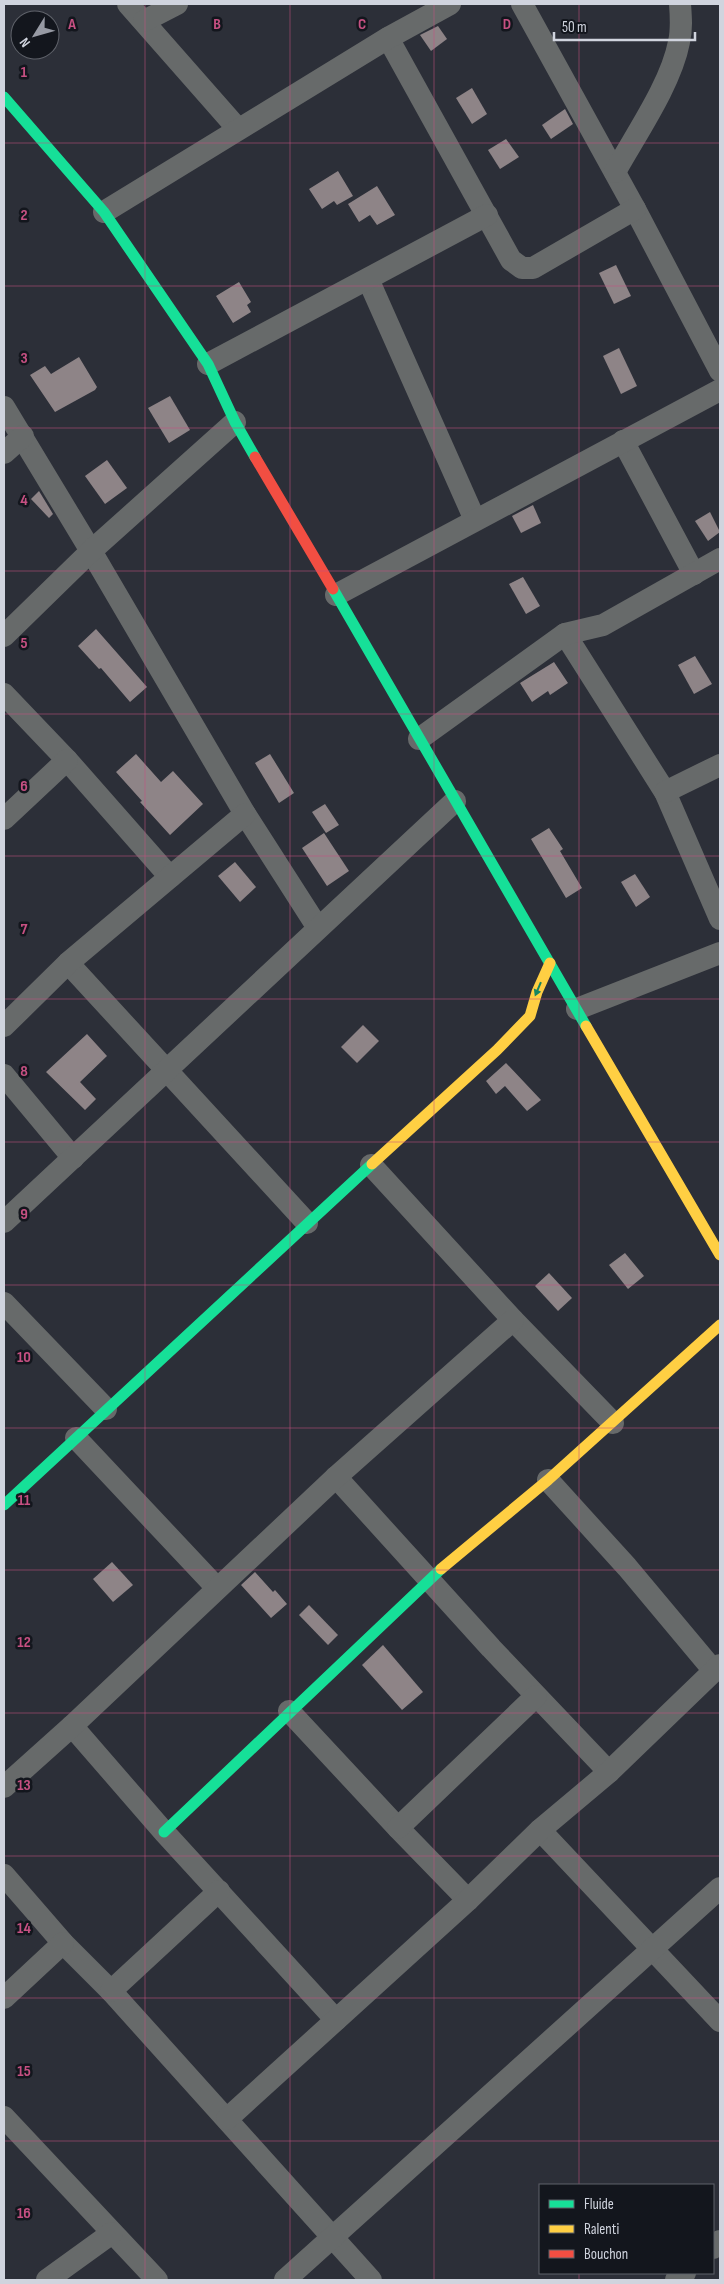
<svg xmlns="http://www.w3.org/2000/svg" width="724" height="2284" font-family="'Sofia Sans Condensed',sans-serif">
<style>
.building{fill:#8e8487}
.lines{fill:none;stroke-linecap:round;stroke-linejoin:round}
.street{stroke:#676a6a;stroke-width:22}
.fast{stroke:#16e098;stroke-width:11}
.slow{stroke:#ffcf43;stroke-width:11}
.jam{stroke:#f24e42;stroke-width:11}
.oneway{fill:#158561}
.grid{fill:none;stroke:#c65082;stroke-width:1;stroke-opacity:0.55}
.grid-label{font-size:16px;text-anchor:middle;font-weight:bold;fill:#c65082;stroke:#13161d;stroke-width:5;stroke-linejoin:round;paint-order:stroke}
</style>
<rect width="100%" height="100%" fill="#2c2f38"/>
<!-- building -->
<g class="building">
<path d="M438,26L447,39L431,51L420,35Z"/>
<path d="M472,88L487,114L472,124L456,98Z"/>
<path d="M565,109L573,124L551,139L542,125Z"/>
<path d="M506,139L519,157L500,169L488,150Z"/>
<path d="M338,171L353,196L337,205L334,201L322,209L309,189Z"/>
<path d="M377,186L395,215L377,225L370,215L359,222L348,204Z"/>
<path d="M616,265L631,296L614,304L599,273Z"/>
<path d="M239,282L251,302L247,305L251,312L233,323L216,296Z"/>
<path d="M619,348L637,386L621,394L603,356Z"/>
<path d="M79,357L97,387L95,390L55,412L30,375L45,366L51,374Z"/>
<path d="M170,396L190,430L169,443L148,408Z"/>
<path d="M107,460L127,488L105,504L85,476Z"/>
<path d="M39,491L53,514L49,518L31,499Z"/>
<path d="M533,505L541,523L521,533L512,516Z"/>
<path d="M710,512L720,532L708,541L695,521Z"/>
<path d="M523,577L540,606L526,614L509,584Z"/>
<path d="M96,629L147,687L130,702L101,668L99,669L78,646Z"/>
<path d="M695,656L712,684L694,694L678,665Z"/>
<path d="M554,662L568,683L550,695L548,691L532,702L520,683Z"/>
<path d="M136,754L161,782L173,771L203,804L170,835L140,802L142,801L116,772Z"/>
<path d="M270,754L294,793L279,803L255,763Z"/>
<path d="M325,804L339,825L326,833L312,812Z"/>
<path d="M549,828L563,849L560,851L582,888L566,898L531,839Z"/>
<path d="M324,833L349,871L327,886L302,848Z"/>
<path d="M235,862L256,887L240,902L218,876Z"/>
<path d="M635,874L650,897L636,907L621,882Z"/>
<path d="M363,1025L379,1041L357,1063L341,1047Z"/>
<path d="M87,1034L107,1056L80,1082L96,1099L85,1110L46,1072Z"/>
<path d="M506,1063L541,1100L527,1111L505,1086L496,1094L486,1081Z"/>
<path d="M625,1253L644,1276L628,1289L609,1265Z"/>
<path d="M549,1273L572,1298L558,1311L535,1286Z"/>
<path d="M112,1562L133,1585L113,1602L93,1579Z"/>
<path d="M255,1572L273,1592L275,1590L287,1604L271,1618L241,1585Z"/>
<path d="M309,1605L338,1635L328,1645L299,1615Z"/>
<path d="M383,1645L423,1692L402,1710L362,1665Z"/>
</g>
<g class="lines">
<!-- street -->
<g class="street">
<path d="M128,4L238,129"/>
<path d="M522,4L635,209L720,371"/>
<path d="M144,21L177,4"/>
<path d="M388,38L511,260L522,268H533L635,209"/>
<path d="M615,172C636,134 671,84 679,42C682,29 681,17 680,4"/>
<path d="M104,212L388,38L450,4"/>
<path d="M368,279L475,520"/>
<path d="M208,364L487,215"/>
<path d="M4,407L91,551L245,814L318,928"/>
<path d="M623,441L694,574"/>
<path d="M4,453L23,436"/>
<path d="M336,595L720,390"/>
<path d="M565,634L665,792L720,919"/>
<path d="M4,636L91,551L235,422"/>
<path d="M4,694L67,760L170,877"/>
<path d="M419,739L565,634L603,625L720,559"/>
<path d="M665,792L720,765"/>
<path d="M4,819L67,760"/>
<path d="M68,963L307,1223"/>
<path d="M577,1009L720,953"/>
<path d="M4,1026L68,963L245,814"/>
<path d="M4,1075L73,1158"/>
<path d="M371,1165L513,1320L613,1423"/>
<path d="M4,1222L455,801"/>
<path d="M4,1303L106,1409"/>
<path d="M76,1438L217,1588"/>
<path d="M336,1477L491,1648L609,1772"/>
<path d="M548,1480L627,1567L714,1671"/>
<path d="M289,1711L398,1828L468,1900"/>
<path d="M72,1726L164,1832L336,2020"/>
<path d="M4,1787L72,1726L336,1477L513,1320"/>
<path d="M398,1828L536,1696"/>
<path d="M540,1830L720,2021"/>
<path d="M4,1875L63,1943L111,1991L371,2280"/>
<path d="M111,1991L219,1891"/>
<path d="M4,1998L63,1943"/>
<path d="M4,2117L157,2280"/>
<path d="M227,2119L468,1900L540,1830L609,1772L720,1665"/>
<path d="M713,2248L720,2241"/>
<path d="M47,2280L112,2233"/>
<path d="M285,2280L720,1888"/>
<path d="M676,2280L685,2273"/>
</g>
<!-- fast -->
<g class="fast">
<path d="M4,97L104,212L208,364L235,422L255,457"/>
<path d="M333,589L586,1026"/>
<path d="M4,1505L372,1164"/>
<path d="M164,1832L441,1569"/>
</g>
<!-- slow -->
<g class="slow">
<path d="M586,1026L720,1255"/>
<path d="M372,1164L497,1050L530,1016L537,992L550,963"/>
<path d="M441,1569L548,1480L720,1325"/>
</g>
<!-- jam -->
<path class="jam" d="M255,457L333,589"/>
</g>
<!-- one-way arrows -->
<defs><path id="oneway-solid" d="M-6-.8H1V-3.2L6.5 0L1 3.2V.8H-6Z" transform="scale(1.25)"/></defs>
<use class="oneway" href="#oneway-solid" transform="translate(538 989) rotate(113)"/>
<!-- grid -->
<path class="grid" d="M145,4V2280M290,4V2280M434,4V2280M579,4V2185M4,143H720M4,286H720M4,428H720M4,571H720M4,714H720M4,856H720M4,999H720M4,1142H720M4,1285H720M4,1428H720M4,1570H720M4,1713H720M4,1856H720M4,1998H720M4,2141H720M579,2273V2280"/>
<g class="grid-label">
<text x="72" y="29">A</text>
<text x="217" y="29">B</text>
<text x="362" y="29">C</text>
<text x="507" y="29">D</text>
<text x="24" y="77">1</text>
<text x="24" y="220">2</text>
<text x="24" y="363">3</text>
<text x="24" y="505">4</text>
<text x="24" y="648">5</text>
<text x="24" y="791">6</text>
<text x="24" y="934">7</text>
<text x="24" y="1076">8</text>
<text x="24" y="1219">9</text>
<text x="24" y="1362">10</text>
<text x="24" y="1505">11</text>
<text x="24" y="1647">12</text>
<text x="24" y="1790">13</text>
<text x="24" y="1933">14</text>
<text x="24" y="2076">15</text>
<text x="24" y="2218">16</text>
</g>
<!-- border -->
<rect width="724" height="2284" fill="none" stroke="#d0d4de" stroke-width="10"/>
<!-- legend -->
<rect x="539" y="2184" width="175" height="90" fill="#13161d" stroke="#5f626a"/>
<rect x="549" y="2200" width="25" height="8" fill="#16e098" stroke="#5f626a"/>
<text x="584" y="2209" font-size="15" fill="#d0d4de">Fluide</text>
<rect x="549" y="2225" width="25" height="8" fill="#ffcf43" stroke="#5f626a"/>
<text x="584" y="2234" font-size="15" fill="#d0d4de">Ralenti</text>
<rect x="549" y="2250" width="25" height="8" fill="#f24e42" stroke="#5f626a"/>
<text x="584" y="2259" font-size="15" fill="#d0d4de">Bouchon</text>
<!-- north arrow -->
<g transform="translate(35 35) rotate(233)"><circle r="24" fill="#13161d" stroke="#5f626a"/>
<path d="M0-4L9 19L0 12L-9 19Z" fill="#979aa4"/>
<text y="-8" font-size="14" font-weight="bold" text-anchor="middle" fill="#d0d4de">N</text>
</g>
<!-- scale -->
<path d="M554 32v8h141v-8" fill="none" stroke="#d0d4de" stroke-width="2.5"/>
<text x="562" y="32" font-size="15" fill="#d0d4de" stroke="#13161d" stroke-width="4" paint-order="stroke">50 m</text>
</svg>
